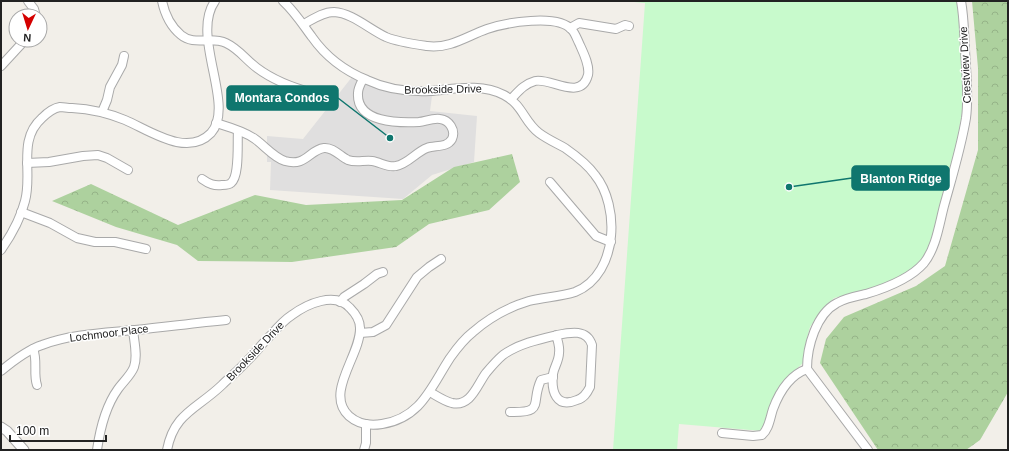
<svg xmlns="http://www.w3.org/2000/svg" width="1009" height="451" font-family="Helvetica,sans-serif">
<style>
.residential{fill:#e0dfdf}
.forest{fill:url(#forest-crowns)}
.park{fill:#c8facc}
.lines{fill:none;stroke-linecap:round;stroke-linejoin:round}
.minor-casing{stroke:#a9a9a9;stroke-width:10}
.tertiary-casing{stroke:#a9a9a9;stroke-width:11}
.minor{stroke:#fff;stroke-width:8}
.tertiary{stroke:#fff;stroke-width:9}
.labels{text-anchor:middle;stroke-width:3;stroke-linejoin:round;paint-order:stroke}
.street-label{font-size:11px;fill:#222;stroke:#fff}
.leader{fill:none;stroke:#0f766e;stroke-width:1.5}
.callout-dot{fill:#0f766e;stroke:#fff;stroke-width:1.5}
.callout{fill:#0f766e;stroke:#0f766e;stroke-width:1.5}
.callout-label{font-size:12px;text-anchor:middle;font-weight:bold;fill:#fff}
</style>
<defs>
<pattern id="forest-crowns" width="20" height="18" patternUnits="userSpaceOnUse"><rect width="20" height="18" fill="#add19e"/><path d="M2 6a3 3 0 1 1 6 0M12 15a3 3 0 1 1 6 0" fill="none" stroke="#95b388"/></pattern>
</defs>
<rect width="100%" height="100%" fill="#f2efe9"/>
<!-- residential -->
<path class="residential" d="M352,77L373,87L392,93L406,95L432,96L430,111L477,116L474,162L432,175L403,199L270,190L271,162H267V136L303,139Z"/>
<!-- forest -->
<g class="forest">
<path d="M972,1H1008V392L980,440L966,450H878L820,363L826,339L844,317L916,286L945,266L978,150V68Z"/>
<path d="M512,154L520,182L489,210L429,224L396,247L292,262L198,261L177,245L116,227L52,201L91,184L178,225L255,195L306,205L402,200L454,167Z"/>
</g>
<!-- park -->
<path class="park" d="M623,1H958L964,96C959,145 944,193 932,241L928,252L911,270L901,276L882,285L834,298L820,312L810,327L807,338L803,363L791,374L762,431L679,424L677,450H613L645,3Z"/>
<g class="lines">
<defs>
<g id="minor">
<path d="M28,1L34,9L36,16"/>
<path d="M162,1C165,15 170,26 181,35C194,46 211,36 226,43C239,49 246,60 257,68C273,80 294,88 313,93"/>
<path d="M304,24C313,19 323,12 334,12C352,13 369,29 386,37C398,42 413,44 427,46C450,49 467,36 487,29C505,23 558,13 572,30C575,33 577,39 579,43C583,52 590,65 588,75C581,102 550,77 535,81C524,84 518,92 511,99"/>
<path d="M570,28L579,23L616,29L625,25L629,26"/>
<path d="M1,66L25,40"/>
<path d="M102,112L107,100L110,87L122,65L124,56"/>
<path d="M216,123C229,127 244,131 255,139C265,146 273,157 285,161C306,167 309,150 324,148C333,147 341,157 348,160C356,163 364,160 372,161C380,162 388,168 396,166C408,164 416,152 427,148C435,145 447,148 452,139C456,130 449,120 440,119C433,118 426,121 419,122C399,123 356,123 358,93C358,88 361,83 363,79"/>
<path d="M27,163L49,162L83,156L98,155L107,158L128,170"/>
<path d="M202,179C209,184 214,186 222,185C225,185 229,185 231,183C240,176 237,142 238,131"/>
<path d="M550,182L596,236L611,242"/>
<path d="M21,212L50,223L77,238L95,242H115L146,249"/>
<path d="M1,250C10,237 21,217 25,201C33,173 17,140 42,118C46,114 54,108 60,107C63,107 68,108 72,108C90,109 108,113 125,120C149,130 187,158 211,133C236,105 190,36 215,1"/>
<path d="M340,302L344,297L364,284L377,274L383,272"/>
<path d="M360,333L373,332L386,325L417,277L429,267L441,259"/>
<path d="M33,349C38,360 33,374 37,385"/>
<path d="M807,369C807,347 816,314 837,303C846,298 857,296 866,294C886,288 910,279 924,263C936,248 939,225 944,206C952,177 961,148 966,118C969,96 966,72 965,49C964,33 964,17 961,1"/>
<path d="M807,369L868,450"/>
<path d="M1,371C13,361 27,350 42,345C71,334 104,333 135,330C165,327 195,323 226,320"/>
<path d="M430,392C437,396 444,401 452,403C471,407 477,385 486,373C491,367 497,360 503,355C518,344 540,339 557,335C571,332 587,329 592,345L590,387C587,393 584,398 577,400C556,409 551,391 553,374C554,367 559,361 559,353C560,347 558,341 556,335"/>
<path d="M510,412C546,413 530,403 541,380L553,377"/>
<path d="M722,433L753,436L762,435C769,429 770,418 773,409C779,393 790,375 807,369"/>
<path d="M97,450C100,429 105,407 118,389C123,382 131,375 134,367C138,356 134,341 133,330"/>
<path d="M167,450C174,413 197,409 222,385C230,377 239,370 247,361C256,353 262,343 271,335C277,328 284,320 292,315C307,304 335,291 350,308C356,314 360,320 360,328C361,355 324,393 349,416C358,424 370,426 382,424C421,418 431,387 450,358C457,348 464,339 473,332C489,318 509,307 529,301C544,297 560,297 575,292C598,283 609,259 611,236C613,216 608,191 595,175C588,165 575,155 565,148C556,143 547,139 539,133C524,122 523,105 504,95C481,83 455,89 430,91C408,92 386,89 367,80C345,71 326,57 312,37C303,25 295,12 283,1"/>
<path d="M364,450L366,443V424"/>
</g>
<path id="tertiary" d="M1,427L7,431L24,450"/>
</defs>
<!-- minor casing -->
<use href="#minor" class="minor-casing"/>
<!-- tertiary casing -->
<use href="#tertiary" class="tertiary-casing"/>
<!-- minor -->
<use href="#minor" class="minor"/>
<!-- tertiary -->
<use href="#tertiary" class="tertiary"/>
</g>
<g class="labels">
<!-- street labels -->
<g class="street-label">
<text transform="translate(965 65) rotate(-93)" y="4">Crestview Drive</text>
<text transform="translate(443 89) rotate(-1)" y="4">Brookside Drive</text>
<text transform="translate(109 333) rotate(-7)" y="4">Lochmoor Place</text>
<text transform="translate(255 351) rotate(-46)" y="4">Brookside Drive</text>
</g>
</g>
<!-- callouts -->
<path class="leader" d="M390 138L338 98M789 187L852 178"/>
<g class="callout-dot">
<circle cx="390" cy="138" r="4"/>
<circle cx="789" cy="187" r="4"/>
</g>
<g class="callout">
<rect x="227" y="86" width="111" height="24" rx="4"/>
<rect x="852" y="166" width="97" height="24" rx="4"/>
</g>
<g class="callout-label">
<text x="282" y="102">Montara Condos</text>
<text x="901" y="183">Blanton Ridge</text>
</g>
<!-- border -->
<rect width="1009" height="451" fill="none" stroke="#222222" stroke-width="4"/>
<!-- north arrow -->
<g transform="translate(28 28) rotate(184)"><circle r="19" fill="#ffffff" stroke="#a7a7a7"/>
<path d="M0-3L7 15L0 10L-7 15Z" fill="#d40000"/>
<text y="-6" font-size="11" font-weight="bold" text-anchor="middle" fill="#222222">N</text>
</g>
<!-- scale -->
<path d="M10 435v6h96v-6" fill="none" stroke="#222222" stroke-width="2"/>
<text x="16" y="435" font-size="12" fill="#222222" stroke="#ffffff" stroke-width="3" paint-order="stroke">100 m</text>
</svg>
